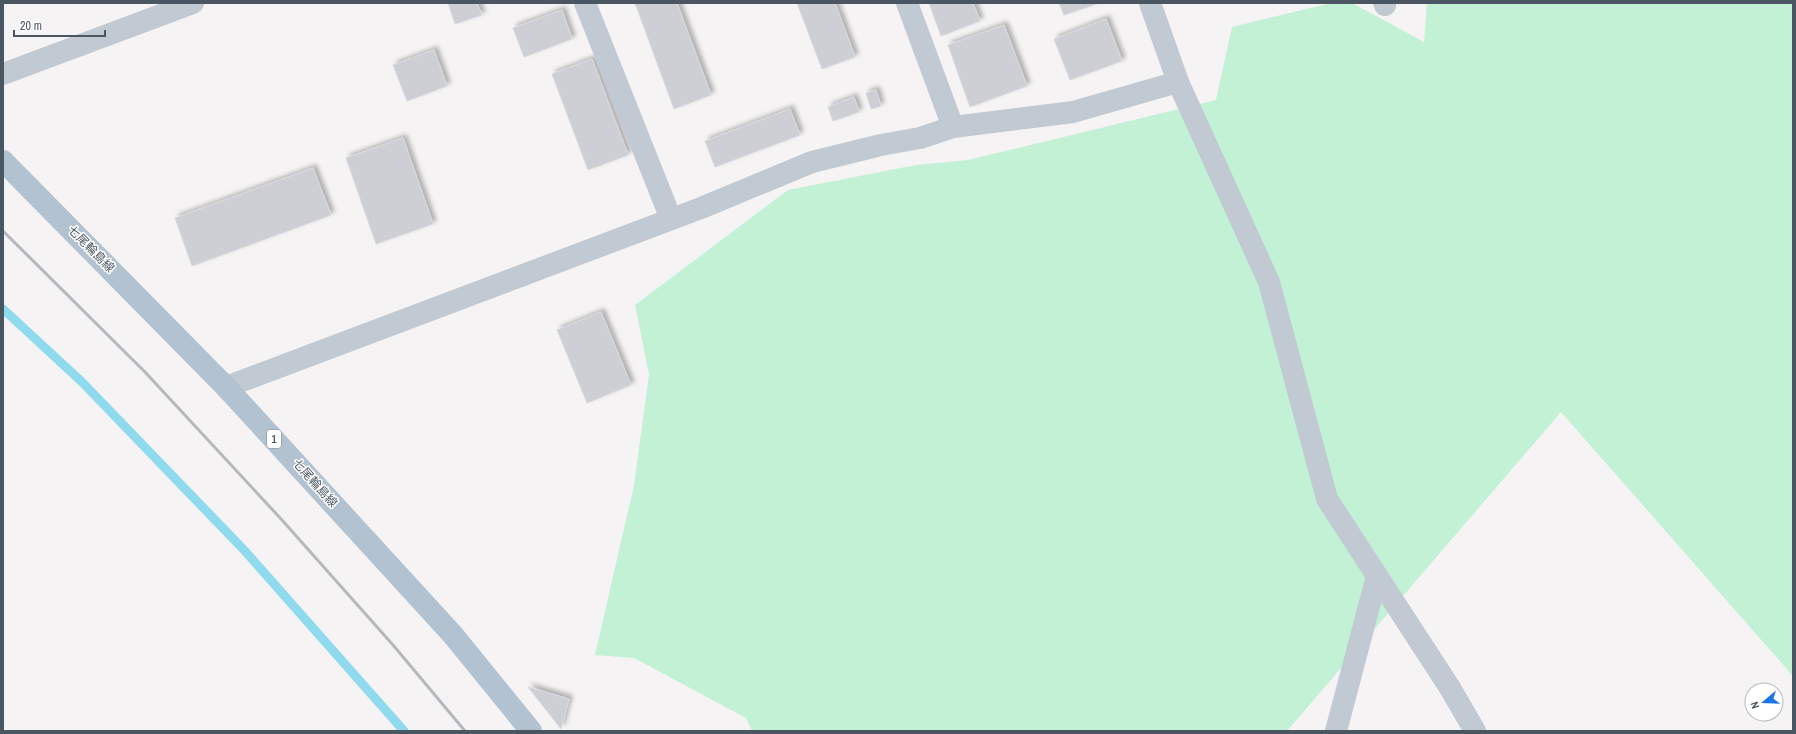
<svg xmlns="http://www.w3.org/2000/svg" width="1796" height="734" font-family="'Archivo Narrow','Noto Sans JP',sans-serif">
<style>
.green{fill:#c3f1d5}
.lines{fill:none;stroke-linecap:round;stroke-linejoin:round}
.stream{stroke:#90daee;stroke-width:9}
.building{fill:#cdcfd5;stroke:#d7d9de;filter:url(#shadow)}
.minor{stroke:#c1cad2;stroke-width:22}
.primary{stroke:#b3c2d1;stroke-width:22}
.rail{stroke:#b5b8bd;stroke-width:3}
.labels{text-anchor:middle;stroke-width:3;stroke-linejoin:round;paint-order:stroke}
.shield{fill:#fff;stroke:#808990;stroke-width:1}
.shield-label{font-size:11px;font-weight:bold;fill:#4a5661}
.street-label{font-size:12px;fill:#4a5661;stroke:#fff}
</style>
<defs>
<filter id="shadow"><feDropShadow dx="3.5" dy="-3.5" stdDeviation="2" flood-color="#0004"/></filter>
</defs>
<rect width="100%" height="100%" fill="#f5f3f3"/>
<!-- green -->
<path class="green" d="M1331,3H1352L1424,42L1427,3H1793V676L1561,412L1287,731H752L746,718L634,658L595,655L634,485L649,375L635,305L788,190L916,165L968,160L1216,100L1232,27Z"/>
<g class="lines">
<!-- stream -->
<path class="stream" d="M3,309L82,382L245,551L404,731"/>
</g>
<!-- building -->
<g class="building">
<path d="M448,3H477L482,15L455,24Z"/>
<path d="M635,3H677L711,95L674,109Z"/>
<path d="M797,3H835L855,57L822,69Z"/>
<path d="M929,3H973L980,21L941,36Z"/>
<path d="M1059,3H1099L1064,15Z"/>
<path d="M562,10L572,39L524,57L513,28Z"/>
<path d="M1106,19L1122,61L1070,80L1054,39Z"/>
<path d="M1004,25L1027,86L970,107L948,45Z"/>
<path d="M434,50L447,86L407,101L393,65Z"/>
<path d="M592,59L628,155L588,170L552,74Z"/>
<path d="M876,90L881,106L871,109L866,93Z"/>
<path d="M854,97L859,112L833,121L828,107Z"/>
<path d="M790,109L800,135L715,167L705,141Z"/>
<path d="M403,138L433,224L376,244L346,158Z"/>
<path d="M313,168L331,215L192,266L175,218Z"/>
<path d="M601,312L631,385L587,403L557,330Z"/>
<path d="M528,687L569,699L561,729Z"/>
</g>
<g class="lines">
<!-- minor -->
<g class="minor">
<path d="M585,3L671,219"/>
<path d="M907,3L953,127"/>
<path d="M1150,3L1178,82L1269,282L1327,499L1450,688L1475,731"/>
<path d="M1384,3L1385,5"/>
<path d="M3,74L193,3"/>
<path d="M226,387L701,208L812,162L881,145L920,138L953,127L1073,112L1178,82"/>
<path d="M1336,731L1377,576"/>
</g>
<!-- primary -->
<path class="primary" d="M3,161L226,387L453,635L531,731"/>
<!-- rail -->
<path class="rail" d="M3,231L145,372L282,520L393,645L465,731"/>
</g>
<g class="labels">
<!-- shield labels -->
<rect class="shield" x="267" y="430" width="14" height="18" rx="3"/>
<g class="shield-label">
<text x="274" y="443">1</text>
</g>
<!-- street labels -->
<g class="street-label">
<text transform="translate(91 249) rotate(45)" y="4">七尾輪島線</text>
<text transform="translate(315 483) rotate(48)" y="4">七尾輪島線</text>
</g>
</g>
<!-- border -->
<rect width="1796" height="734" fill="none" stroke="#4a5661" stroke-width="8"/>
<!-- north arrow -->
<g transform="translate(1764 702) rotate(251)"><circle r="19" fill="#ffffff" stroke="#b7bbc0"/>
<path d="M0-3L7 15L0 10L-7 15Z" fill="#1a73e8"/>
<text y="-6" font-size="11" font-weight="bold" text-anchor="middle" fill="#4a5661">N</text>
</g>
<!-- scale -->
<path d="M14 30v6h91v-6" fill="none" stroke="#4a5661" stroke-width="2"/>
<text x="20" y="30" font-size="12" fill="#4a5661" stroke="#ffffff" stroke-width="3" paint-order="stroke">20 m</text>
</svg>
